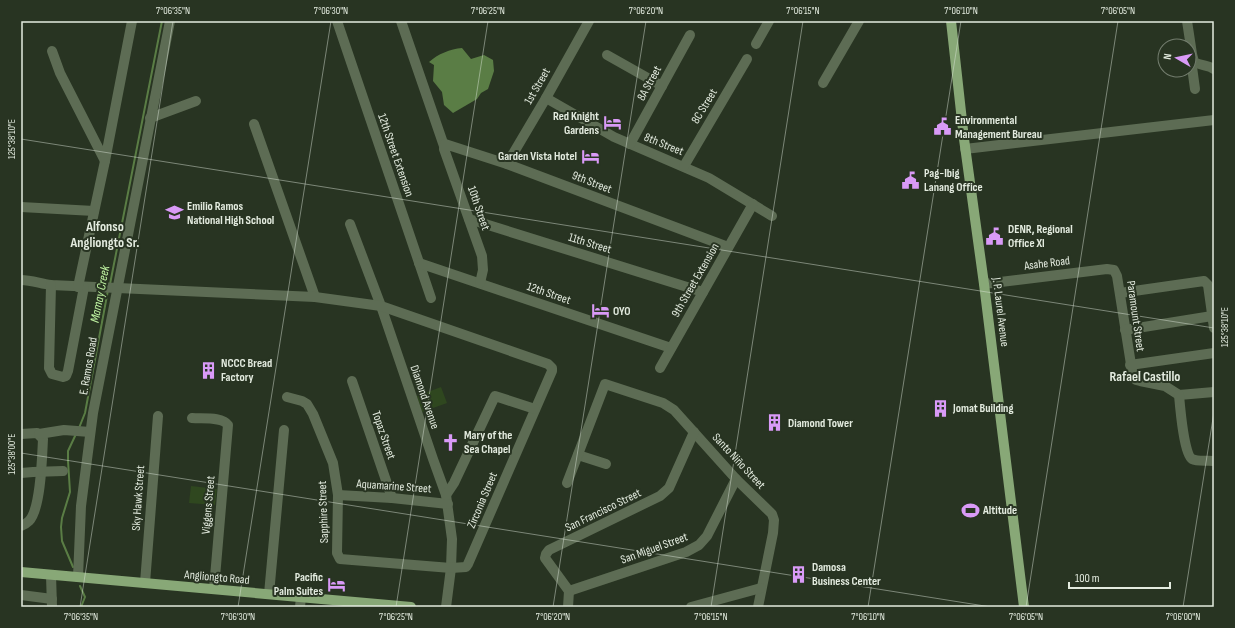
<svg xmlns="http://www.w3.org/2000/svg" width="1235" height="628" font-family="'Sofia Sans Condensed',sans-serif">
<style>
.green{fill:#2f471f}
.water{fill:#5a7d45}
.lines{fill:none;stroke-linecap:round;stroke-linejoin:round}
.stream{stroke:#5a7d45;stroke-width:2}
.minor{stroke:#5d6c54;stroke-width:10}
.major{stroke:#88a877;stroke-width:10}
.ticks{fill:none;stroke:#e3ebdf;stroke-width:1;stroke-opacity:0.45}
.labels{text-anchor:middle;stroke-width:4;stroke-linejoin:round;paint-order:stroke}
.street-label{font-size:12px;fill:#e3ebdf;stroke:#283422}
.poi-label{font-size:12px;font-weight:bold;fill:#e3ebdf;stroke:#283422;text-anchor:start}
.water-label{font-size:13px;font-style:italic;fill:#c0f4a2;stroke:#283422}
.quarter-label{font-size:14px;font-weight:bold;fill:#e3ebdf;stroke:#283422}
.neatline{fill:none;stroke:#e3ebdf;stroke-width:1.5}
.ticks-label{font-size:10px;text-anchor:middle;fill:#e3ebdf}
</style>
<rect width="100%" height="100%" fill="#283422"/>
<!-- green -->
<g class="green">
<path d="M441,387L447,403L422,412L417,396Z"/>
<path d="M191,486L217,489L215,505L189,503Z"/>
</g>
<!-- water -->
<path class="water" d="M462,48L471,59L484,55L493,60L494,71L488,89L481,93L477,99L453,113L444,105L442,92L433,81L434,65L429,62C438,54 450,49 462,48Z"/>
<g class="lines">
<!-- stream -->
<g class="stream">
<path d="M110,284L162,21"/>
<path d="M79,428L85,413L108,290"/>
<path d="M73,567L62,541L61,527L62,518L70,492L68,461V451L76,434"/>
<path d="M80,586L85,597L81,607"/>
</g>
<!-- minor -->
<g class="minor">
<path d="M337,21L431,298"/>
<path d="M401,21L444,146"/>
<path d="M1187,21L1192,54L1194,62C1201,66 1208,65 1214,69"/>
<path d="M756,44L769,21"/>
<path d="M52,51L60,73L105,161"/>
<path d="M607,55L662,86"/>
<path d="M1194,62L1192,67L1195,89"/>
<path d="M823,83L859,21"/>
<path d="M546,98L614,137L709,178L772,216"/>
<path d="M150,118L196,101"/>
<path d="M254,124L315,297"/>
<path d="M630,144L690,35"/>
<path d="M965,149L1214,120"/>
<path d="M507,164L546,98L589,21"/>
<path d="M684,166L747,59"/>
<path d="M21,207L94,211"/>
<path d="M469,219L703,292"/>
<path d="M350,224L381,306L433,459L446,495L452,539L451,568L446,607"/>
<path d="M419,263L671,348"/>
<path d="M21,280C32,280 41,284 51,285L315,297L381,306L548,364L552,368V371L468,564L466,567L451,568L340,559L337,553L338,495L333,463L313,414L307,404L302,401L287,397"/>
<path d="M480,283L483,270L482,256L444,149L445,144L507,164L728,247"/>
<path d="M984,284L1107,269L1114,270L1117,276L1133,377L1136,380L1140,381L1165,386L1179,395L1214,392"/>
<path d="M51,285L49,368L52,374L63,377L66,376L68,371L84,287"/>
<path d="M78,287L105,161L132,21"/>
<path d="M1120,293L1204,281L1208,285L1214,328"/>
<path d="M1125,330L1212,316"/>
<path d="M1130,365L1214,353"/>
<path d="M660,368L753,204"/>
<path d="M352,381L392,498"/>
<path d="M1179,395C1180,406 1184,455 1192,459C1198,462 1208,460 1214,461"/>
<path d="M192,418C202,419 222,416 228,425L214,589"/>
<path d="M21,434L37,433L43,439C42,457 41,509 29,521C27,523 24,525 21,526"/>
<path d="M39,434L64,430L90,432"/>
<path d="M578,455L606,464"/>
<path d="M21,473L33,472L63,471"/>
<path d="M567,483L605,384L663,403L674,410L736,479L772,514L774,520L773,533L758,607"/>
<path d="M338,495L392,498L448,504"/>
<path d="M446,495L454,483L495,396L535,409"/>
<path d="M51,575L52,607"/>
<path d="M78,577L81,506L93,413L170,21"/>
<path d="M145,583L158,416"/>
<path d="M569,591L686,552L699,545L707,536L736,479"/>
<path d="M269,594L284,430"/>
<path d="M21,595L52,599"/>
<path d="M300,607L301,597"/>
<path d="M568,607L569,591L545,558L546,554L549,550L660,496L669,488L694,432"/>
<path d="M691,607L761,588"/>
</g>
<!-- major -->
<g class="major">
<path d="M951,21L964,139L984,284L1024,607"/>
<path d="M21,572L411,607"/>
</g>
</g>
<!-- ticks -->
<path class="ticks" d="M21,139L1214,328M21,453L991,607M80,607L173,21M238,607L331,21M396,607L488,21M553,607L646,21M711,607L803,21M868,607L961,21M1026,607L1118,21M1183,607L1214,412"/>
<!-- icons -->
<defs>
<symbol id="hotel-bare" viewBox="-9 -9 18 18"><path d="M-6-4.5h1.5V1H6V5H4.5V3h-9V5H-6ZM-4 0a1.8 1.8 0 1 1 3.6 0ZM.5 0V-2.5h3Q6-2.5 6 0Z" fill="#d99af7" stroke="#283422" stroke-width="2.5" paint-order="stroke"/></symbol>
<symbol id="civic-bare" viewBox="-9 -9 18 18"><path d="M-.6-6.5H3V-4.5H.6V-3L4-1V1h2V6H-6V1h2V-1L-.6-3ZM-1.2 2.5V6h2.4V2.5Z" fill="#d99af7" stroke="#283422" stroke-width="2.5" paint-order="stroke"/></symbol>
<symbol id="school-bare" viewBox="-9 -9 18 18"><path d="M0-5L7-2L0 1L-7-2ZM-4 1L0 2.5L4 1V4Q0 6-4 4Z" fill="#d99af7" stroke="#283422" stroke-width="2.5" paint-order="stroke"/></symbol>
<symbol id="building-bare" viewBox="-9 -9 18 18"><path d="M-4-6H4V6H1V3H-1V6H-4ZM-2.5-4.3h1.7v1.8h-1.7ZM.8-4.3h1.7v1.8H.8ZM-2.5-1h1.7V.8h-1.7ZM.8-1h1.7V.8H.8Z" fill="#d99af7" stroke="#283422" stroke-width="2.5" paint-order="stroke"/></symbol>
<symbol id="church-bare" viewBox="-9 -9 18 18"><path d="M-1.2-6h2.4v3.5h3.3v2.4h-3.3V6h-2.4V-.1h-3.3v-2.4h3.3Z" fill="#d99af7" stroke="#283422" stroke-width="2.5" paint-order="stroke"/></symbol>
<symbol id="stadium-bare" viewBox="-9 -9 18 18"><path d="M0-5a6.5 5 0 1 0 0 10a6.5 5 0 1 0 0-10ZM-3.5-1.8h7v3.6h-7Z" fill="#d99af7" stroke="#283422" stroke-width="2.5" paint-order="stroke"/></symbol>
</defs>
<g fill-rule="evenodd">
<use href="#hotel-bare" x="600" y="110" width="25" height="25"/>
<use href="#civic-bare" x="930" y="114" width="25" height="25"/>
<use href="#hotel-bare" x="578" y="144" width="25" height="25"/>
<use href="#civic-bare" x="898" y="168" width="25" height="25"/>
<use href="#school-bare" x="162" y="200" width="25" height="25"/>
<use href="#civic-bare" x="982" y="224" width="25" height="25"/>
<use href="#hotel-bare" x="588" y="298" width="25" height="25"/>
<use href="#building-bare" x="196" y="358" width="25" height="25"/>
<use href="#building-bare" x="928" y="396" width="25" height="25"/>
<use href="#building-bare" x="762" y="410" width="25" height="25"/>
<use href="#church-bare" x="438" y="430" width="25" height="25"/>
<use href="#stadium-bare" x="958" y="498" width="25" height="25"/>
<use href="#building-bare" x="786" y="562" width="25" height="25"/>
<use href="#hotel-bare" x="324" y="572" width="25" height="25"/>
</g>
<g class="labels">
<!-- street labels -->
<g class="street-label">
<text transform="translate(649 83) rotate(-61)" y="4">8A Street</text>
<text transform="translate(537 86) rotate(-60)" y="4">1st Street</text>
<text transform="translate(704 106) rotate(-59)" y="4">8C Street</text>
<text transform="translate(664 144) rotate(22)" y="4">8th Street</text>
<text transform="translate(396 155) rotate(71)" y="4">12th Street Extension</text>
<text transform="translate(592 182) rotate(21)" y="4">9th Street</text>
<text transform="translate(479 208) rotate(71)" y="4">10th Street</text>
<text transform="translate(590 243) rotate(17)" y="4">11th Street</text>
<text transform="translate(1047 263) rotate(-7)" y="4">Asahe Road</text>
<text transform="translate(695 280) rotate(-60)" y="4">9th Street Extension</text>
<text transform="translate(549 293) rotate(19)" y="4">12th Street</text>
<text transform="translate(1001 312) rotate(83)" y="4">J. P. Laurel Avenue</text>
<text transform="translate(1136 316) rotate(82)" y="4">Paramount Street</text>
<text transform="translate(88 366) rotate(-80)" y="4">E. Ramos Road</text>
<text transform="translate(425 397) rotate(71)" y="4">Diamond Avenue</text>
<text transform="translate(384 435) rotate(71)" y="4">Topaz Street</text>
<text transform="translate(739 461) rotate(47)" y="4">Santo Niño Street</text>
<text transform="translate(394 486) rotate(4)" y="4">Aquamarine Street</text>
<text transform="translate(138 498) rotate(-86)" y="4">Sky Hawk Street</text>
<text transform="translate(482 500) rotate(-67)" y="4">Zirconia Street</text>
<text transform="translate(208 505) rotate(-85)" y="4">Viggens Street</text>
<text transform="translate(603 510) rotate(-26)" y="4">San Francisco Street</text>
<text transform="translate(323 512) rotate(-92)" y="4">Sapphire Street</text>
<text transform="translate(654 548) rotate(-20)" y="4">San Miguel Street</text>
<text transform="translate(217 577) rotate(5)" y="4">Angliongto Road</text>
</g>
<!-- poi labels -->
<g class="poi-label">
<text x="599" y="120" text-anchor="end">Red Knight<tspan x="599" dy="14">Gardens</tspan></text>
<text x="955" y="124">Environmental<tspan x="955" dy="14">Management Bureau</tspan></text>
<text x="577" y="160" text-anchor="end">Garden Vista Hotel</text>
<text x="924" y="177">Pag-Ibig<tspan x="924" dy="14">Lanang Office</tspan></text>
<text x="187" y="210">Emilio Ramos<tspan x="187" dy="14">National High School</tspan></text>
<text x="1008" y="233">DENR, Regional<tspan x="1008" dy="14">Office XI</tspan></text>
<text x="613" y="315">OYO</text>
<text x="221" y="367">NCCC Bread<tspan x="221" dy="14">Factory</tspan></text>
<text x="953" y="412">Jomat Building</text>
<text x="788" y="427">Diamond Tower</text>
<text x="464" y="439">Mary of the<tspan x="464" dy="14">Sea Chapel</tspan></text>
<text x="983" y="514">Altitude</text>
<text x="812" y="571">Damosa<tspan x="812" dy="14">Business Center</tspan></text>
<text x="323" y="581" text-anchor="end">Pacific<tspan x="323" dy="14">Palm Suites</tspan></text>
</g>
<!-- water labels -->
<g class="water-label">
<text transform="translate(99 294) rotate(-79)" y="5">Mamay Creek</text>
</g>
<!-- quarter labels -->
<g class="quarter-label">
<text x="105" y="231">Alfonso<tspan x="105" dy="16">Angliongto Sr.</tspan></text>
<text x="1145" y="381">Rafael Castillo</text>
</g>
</g>
<!-- border -->
<rect width="1235" height="628" fill="none" stroke="#283422" stroke-width="44"/>
<!-- north arrow -->
<g transform="translate(1177 58) rotate(279)"><circle r="19" fill="#283422" stroke="#737d6e"/>
<path d="M0-3L7 15L0 10L-7 15Z" fill="#d99af7"/>
<text y="-6" font-size="11" font-weight="bold" text-anchor="middle" fill="#e3ebdf">N</text>
</g>
<!-- scale -->
<path d="M1069 582v6h101v-6" fill="none" stroke="#e3ebdf" stroke-width="2"/>
<text x="1075" y="582" font-size="12" fill="#e3ebdf" stroke="#283422" stroke-width="3" paint-order="stroke">100 m</text>
<rect x="22" y="22" width="1191" height="584" class="neatline"/>
<g class="ticks-label">
<text x="173" y="14">7°06'35"N</text>
<text x="331" y="14">7°06'30"N</text>
<text x="488" y="14">7°06'25"N</text>
<text x="646" y="14">7°06'20"N</text>
<text x="803" y="14">7°06'15"N</text>
<text x="961" y="14">7°06'10"N</text>
<text x="1118" y="14">7°06'05"N</text>
<text transform="translate(11 139) rotate(-90)" y="4">125°38'10"E</text>
<text transform="translate(1224 327) rotate(-90)" y="4">125°38'10"E</text>
<text transform="translate(11 454) rotate(-90)" y="4">125°38'00"E</text>
<text x="81" y="620">7°06'35"N</text>
<text x="238" y="620">7°06'30"N</text>
<text x="396" y="620">7°06'25"N</text>
<text x="553" y="620">7°06'20"N</text>
<text x="711" y="620">7°06'15"N</text>
<text x="868" y="620">7°06'10"N</text>
<text x="1026" y="620">7°06'05"N</text>
<text x="1183" y="620">7°06'00"N</text>
</g>
</svg>
